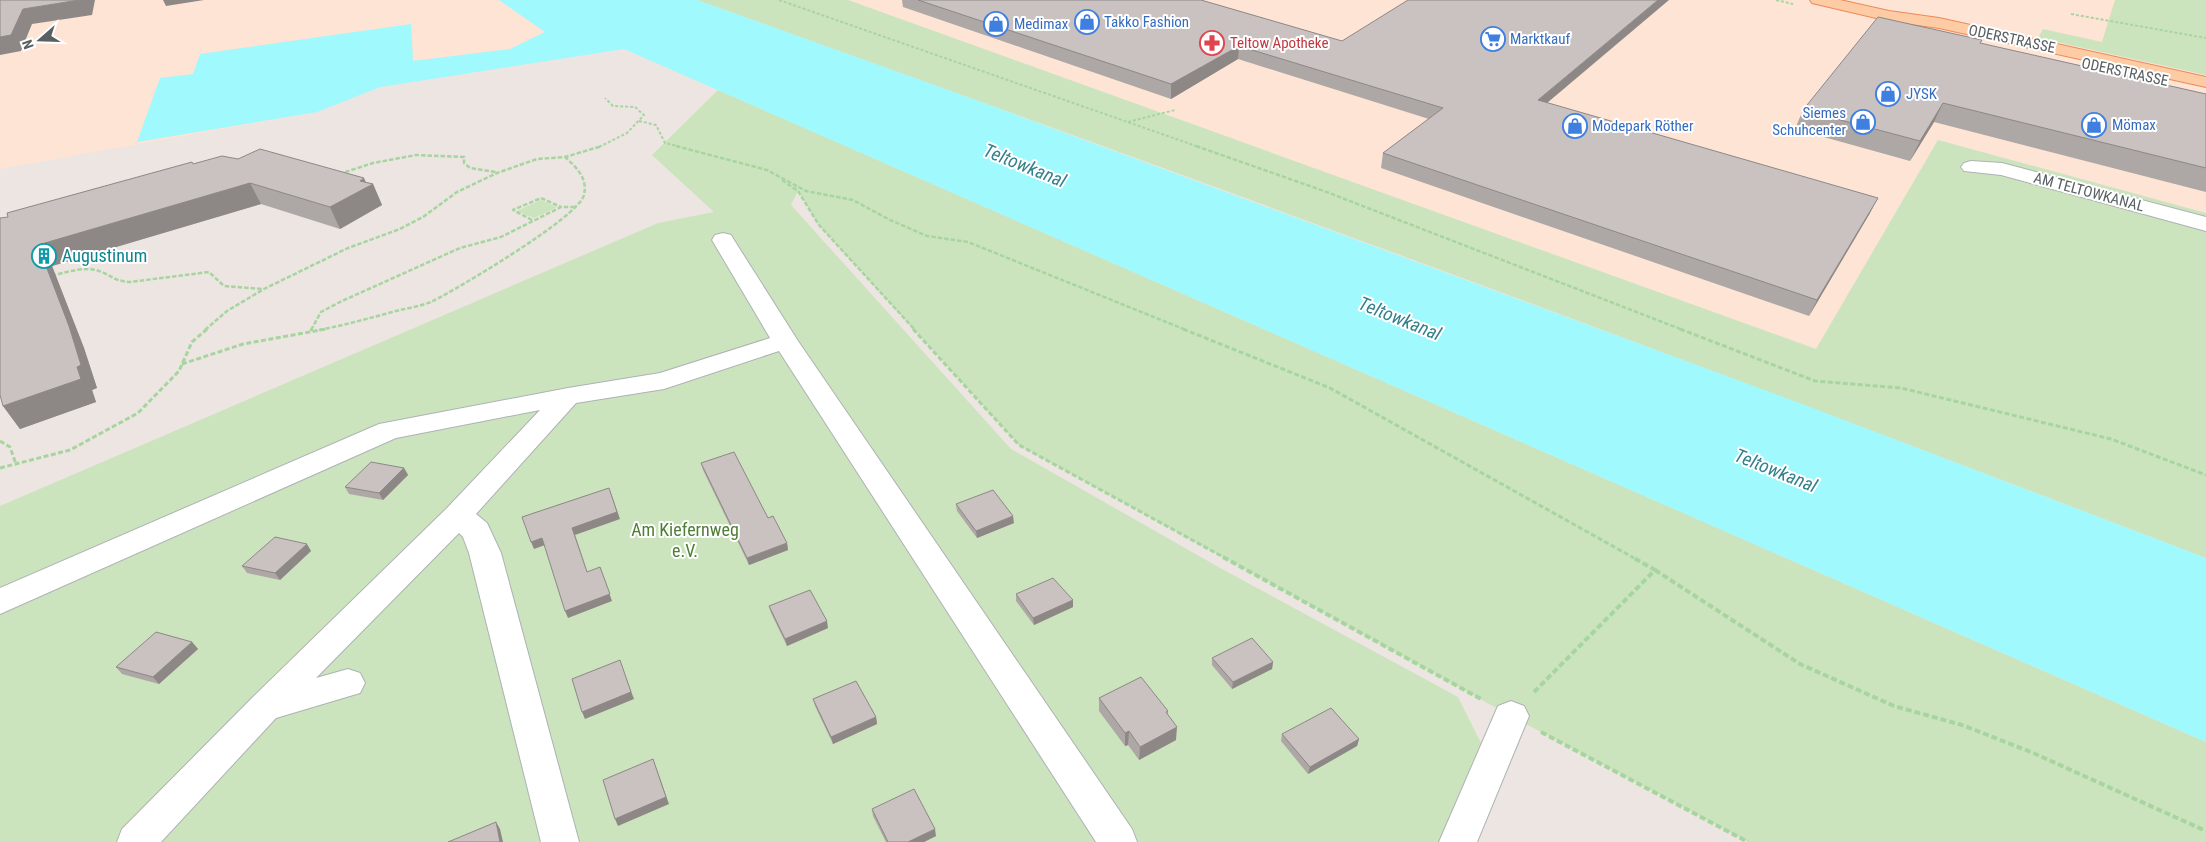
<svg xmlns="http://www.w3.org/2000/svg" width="2206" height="842" font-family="'Roboto Condensed',sans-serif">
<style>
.commercial{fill:#fde4d5}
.green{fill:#cce4bd}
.water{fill:#a0f9fd}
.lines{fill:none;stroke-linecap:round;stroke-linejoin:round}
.minor-casing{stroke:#adb2b4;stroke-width:2}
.major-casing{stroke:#ee8957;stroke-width:2}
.path-far3{stroke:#a7d5a0;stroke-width:2;stroke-dasharray:3 2;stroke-linecap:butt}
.path-far2{stroke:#a7d5a0;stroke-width:2.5;stroke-dasharray:4.5 2;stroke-linecap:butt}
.path-far1{stroke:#a7d5a0;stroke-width:3;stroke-dasharray:5 2.5;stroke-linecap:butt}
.path{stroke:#a7d5a0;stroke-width:4;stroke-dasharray:6 3;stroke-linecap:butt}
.minor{fill:#fff;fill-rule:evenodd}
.major{fill:#fdcca4;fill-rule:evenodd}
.wall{fill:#ada7a5}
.shaded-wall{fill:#8d8886}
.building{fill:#c9c2c0;stroke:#8d8886}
.labels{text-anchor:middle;stroke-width:4;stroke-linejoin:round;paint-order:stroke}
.far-shop-label{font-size:15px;fill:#366cbe;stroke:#fff;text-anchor:start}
.far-street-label{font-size:15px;fill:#596062;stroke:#fff}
.far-health-label{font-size:15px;fill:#be3a42;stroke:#fff;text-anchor:start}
.culture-label{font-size:18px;fill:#0d838f;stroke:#fff;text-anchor:start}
.park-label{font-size:18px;fill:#4e7e34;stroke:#fff}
.water-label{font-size:19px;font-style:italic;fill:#34818c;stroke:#fff}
</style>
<rect width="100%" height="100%" fill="#ece5e1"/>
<!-- commercial -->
<g class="commercial">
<path d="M0,0H499L546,32L510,49L413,61L411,24L193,74L137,142L317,112L0,169Z"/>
<path d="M848,0H2206V213L1938,140L1816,349Z"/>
</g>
<!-- green -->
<g class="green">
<path d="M697,0H848L1816,349L1938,140L2206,213V558C1705,366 1202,180 697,0Z"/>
<path d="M2115,0H2206V75L2038,38L2043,29L2102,42Z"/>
<path d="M718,90L2206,742V842H1748L1511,716L1019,445L819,225L798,191L791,205L1011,449L1222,569L1458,697L1482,745L1440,842H0V506L658,223L714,212L652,155Z"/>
<path d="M541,200L557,207L534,218L517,211Z"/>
</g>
<!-- water -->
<path class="water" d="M499,0H697L951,91L1781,396L2206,558V742L624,49L380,87L317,112L137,142L160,78L193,74L200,54L411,24L413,61L510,49L545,32Z"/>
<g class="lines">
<defs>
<g id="minor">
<path d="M1971,161L2002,163L2206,217V231L2001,175L1964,171L1961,167L1964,163Z"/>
<path d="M723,233L731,235L734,240L798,341L1132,829L1137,842H1096L779,351L664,389L576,403L476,514L487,523L501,553L579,842H541L469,553L463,537L459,533L316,678L348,669L360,673L365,683L360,693L276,718L161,842H117L122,829L253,697L447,508L540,410L396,438L0,614V588L379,424L568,388L660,373L770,338L712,240L715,235Z"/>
<path d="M1511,701L1524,706L1529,716L1477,842H1439L1498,706Z"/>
</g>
<path id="major" d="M1810,0H1840L1889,11L1939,18L2206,77V87L1939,28L1889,21L1812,3Z"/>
</defs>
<!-- minor casing -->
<use href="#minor" class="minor-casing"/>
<!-- major casing -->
<use href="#major" class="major-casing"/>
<!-- path-far3 -->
<g class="path-far3">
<path d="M779,0L1199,147"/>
<path d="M1776,0L1793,4"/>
<path d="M2071,14L2206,38"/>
<path d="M639,121L656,125L665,143L681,147"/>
<path d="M1128,122L1175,110"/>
<path d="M599,147L627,133L644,115L635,107L613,106L605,98"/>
</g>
<!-- path-far2 -->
<g class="path-far2">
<path d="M676,146L767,170L806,191L853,200L888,219L927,236L968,242L1186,330"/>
<path d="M1196,146L1324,191L1683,330"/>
<path d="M339,174L373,163L416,155L464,157V163L470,168L496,172"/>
<path d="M782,180L798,191L819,225L915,330"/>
<path d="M532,220L513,210L541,198L561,207"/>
<path d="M52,276C65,272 83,267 96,270C110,274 113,281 130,282L209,272L224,286L263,289"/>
<path d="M205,330L227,311L264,289L348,248L400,229L423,217L457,192L497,173L537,159L565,157L602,146"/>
<path d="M311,330L321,312L342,301L460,248L501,237L561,207H576"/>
<path d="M319,330C345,325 370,318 396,311C408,308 422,306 433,301C457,289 579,217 584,195C588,178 576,167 565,157"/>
</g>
<!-- path-far1 -->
<g class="path-far1">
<path d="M913,329L1019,445L1225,558"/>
<path d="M1183,329L1330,388L1634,558"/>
<path d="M1680,329L1815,381L1901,388L2111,439L2206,475"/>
<path d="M311,331L312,329"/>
<path d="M182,364L243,344L326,329"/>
<path d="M0,441L10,447L16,464"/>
<path d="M0,468L70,450L138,413L179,371L192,342L207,329"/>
</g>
<!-- path -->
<g class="path">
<path d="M1223,557L1481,699"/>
<path d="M1655,570L1800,664L1894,706L1962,725L2031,752L2206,831"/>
<path d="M1534,692L1655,570L1632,557"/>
<path d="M1541,732L1748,842"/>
</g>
<!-- minor -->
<use href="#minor" class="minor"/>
<!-- major -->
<use href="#major" class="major"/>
</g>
<!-- wall -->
<g class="wall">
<path d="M902,0H1201L1548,103L1870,213L1809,316L1381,168L1383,153L1429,119L1238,59L1171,99L903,7Z"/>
<path d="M1982,40L1980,44L2206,94V192L1934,122L1910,161L1795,129L1803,110Z"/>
<path d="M193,164L366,182L373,184L382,205L340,229L261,204L52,266L84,348L97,388L92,390L96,402L20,429L3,406L8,217Z"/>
<path d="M701,463L768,518L787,543L788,550L749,565L703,470Z"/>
<path d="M404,468L408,475L383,500L349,494L345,487Z"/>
<path d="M956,504L1014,523L977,538L957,511Z"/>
<path d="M311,551L280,580L247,573L242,566Z"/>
<path d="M1016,594L1073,607L1034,625L1016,601Z"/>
<path d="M769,606L828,628L787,646L771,613Z"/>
<path d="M192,642L198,649L159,684L122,674L116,667Z"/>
<path d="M1212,658L1273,662L1272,669L1232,689L1212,665Z"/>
<path d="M1099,698L1168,711V715L1176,740L1139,760L1128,745L1125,746L1099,711Z"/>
<path d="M813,699L876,717L877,724L833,744L815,706Z"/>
<path d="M1282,734L1359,739L1357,746L1308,774L1281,741Z"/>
<path d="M872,809L936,836L924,842H886L873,816Z"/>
</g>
<!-- shaded-wall -->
<g class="shaded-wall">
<path d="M79,0H95L92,15L32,24L21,51L0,55V37L23,9Z"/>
<path d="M163,0H204L166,6Z"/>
<path d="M1658,0H1669L1534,114L1538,100Z"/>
<path d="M1239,46L1238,59L1171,99V84Z"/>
<path d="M1943,103L1934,122L1910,161L1920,141Z"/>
<path d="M364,178L368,187L373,184L382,205L340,229L330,207L360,181Z"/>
<path d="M250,183L261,204L52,266L84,348L97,388L92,390L96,402L20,429L3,406L38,245Z"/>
<path d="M1878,198L1870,213L1809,316L1817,300Z"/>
<path d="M404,468L408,475L383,500L379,493Z"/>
<path d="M609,488L620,519L575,535L590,579L572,528Z"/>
<path d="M1013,516L1014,523L977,538L976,531Z"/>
<path d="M542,538L545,545L534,549L531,542Z"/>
<path d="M787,543L788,550L749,565L747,558Z"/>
<path d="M307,544L311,551L280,580L275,573Z"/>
<path d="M600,567L612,601L568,618L565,611Z"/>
<path d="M1073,600V607L1034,625L1033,618Z"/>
<path d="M827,621L828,628L787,646L785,639Z"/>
<path d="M192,642L198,649L159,684L153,677Z"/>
<path d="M1273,662L1272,669L1232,689L1233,682Z"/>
<path d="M622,667L634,699L585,719L582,712Z"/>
<path d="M876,717L877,724L833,744L831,737Z"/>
<path d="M1177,727L1176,740L1139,760L1140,747Z"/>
<path d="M1129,731L1128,745L1125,746V733Z"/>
<path d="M1359,739L1357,746L1308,774L1310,767Z"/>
<path d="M653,759L669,804L618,826L615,819Z"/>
<path d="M496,822L500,829L503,842H500Z"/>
<path d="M935,829L936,836L924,842H908Z"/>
</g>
<!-- building -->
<g class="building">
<path d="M0,0H79L23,9L11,35L0,37Z"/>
<path d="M918,0H1201L1342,41L1408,0H1658L1538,100L1878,198L1817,300L1383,153L1443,108L1239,46L1171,84Z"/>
<path d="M1878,17L1982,40L1980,43L2206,94V168L1943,103L1920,141L1803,110Z"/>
<path d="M260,149L364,178L360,181L373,184L330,207L250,183L38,245L69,326L81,365L77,367L81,379L3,406L0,395V218L8,217L7,213L192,162L193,164L222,156L238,159Z"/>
<path d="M734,452L768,518L773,516L787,543L747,558L701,463Z"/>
<path d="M371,462L404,468L379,493L345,487Z"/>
<path d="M609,488L617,512L572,528L587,572L600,567L610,594L565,611L542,538L531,542L522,517Z"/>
<path d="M993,490L1013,516L976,531L956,504Z"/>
<path d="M275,537L307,544L275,573L242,566Z"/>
<path d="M1053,578L1073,600L1033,618L1016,594Z"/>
<path d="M810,590L827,621L785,639L769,606Z"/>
<path d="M156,632L192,642L153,677L116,667Z"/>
<path d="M1252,638L1273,662L1233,682L1212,658Z"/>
<path d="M620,660L631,692L582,712L572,679Z"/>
<path d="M1141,677L1168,711L1166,712L1177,727L1140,747L1129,731L1125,733L1099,698Z"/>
<path d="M856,681L876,717L831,737L813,699Z"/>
<path d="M1331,708L1359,739L1310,767L1282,734Z"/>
<path d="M653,759L666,797L615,819L603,780Z"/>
<path d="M914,789L935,829L908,842H888L872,809Z"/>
<path d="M496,822L500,842H448Z"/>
</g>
<!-- icons -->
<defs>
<symbol id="shop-ring" viewBox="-11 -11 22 22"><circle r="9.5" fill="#fff" stroke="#3f7fe0" stroke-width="1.5"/><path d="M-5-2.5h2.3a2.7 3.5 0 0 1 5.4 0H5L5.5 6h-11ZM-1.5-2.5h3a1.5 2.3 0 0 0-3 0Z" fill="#3f7fe0"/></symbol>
<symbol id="supermarket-ring" viewBox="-11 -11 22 22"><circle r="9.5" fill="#fff" stroke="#3f7fe0" stroke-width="1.5"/><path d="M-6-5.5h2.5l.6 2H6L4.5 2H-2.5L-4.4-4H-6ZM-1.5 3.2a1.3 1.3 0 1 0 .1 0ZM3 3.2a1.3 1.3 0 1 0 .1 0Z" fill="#3f7fe0"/></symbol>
<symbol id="pharmacy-ring" viewBox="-11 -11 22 22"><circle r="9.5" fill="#fff" stroke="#e0444e" stroke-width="1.5"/><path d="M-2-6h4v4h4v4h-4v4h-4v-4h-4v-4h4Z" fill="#e0444e"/></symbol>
<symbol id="building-ring" viewBox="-11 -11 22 22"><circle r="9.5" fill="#fff" stroke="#0f9aa8" stroke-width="1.5"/><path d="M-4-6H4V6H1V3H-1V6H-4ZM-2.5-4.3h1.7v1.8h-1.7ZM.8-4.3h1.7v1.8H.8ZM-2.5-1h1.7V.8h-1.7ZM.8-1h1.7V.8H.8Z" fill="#0f9aa8"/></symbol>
</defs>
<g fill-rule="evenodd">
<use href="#shop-ring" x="1073" y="8" width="28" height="28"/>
<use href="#shop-ring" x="982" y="10" width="28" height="28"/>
<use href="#supermarket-ring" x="1479" y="25" width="28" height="28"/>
<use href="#pharmacy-ring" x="1198" y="29" width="28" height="28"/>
<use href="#shop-ring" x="1874" y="80" width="28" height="28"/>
<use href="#shop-ring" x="1849" y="108" width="28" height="28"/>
<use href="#shop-ring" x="2080" y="111" width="28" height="28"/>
<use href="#shop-ring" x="1561" y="112" width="28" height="28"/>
<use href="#building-ring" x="30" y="242" width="28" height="28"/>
</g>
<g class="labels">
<!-- far-shop labels -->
<g class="far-shop-label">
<text x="1104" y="27">Takko Fashion</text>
<text x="1014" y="29">Medimax</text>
<text x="1510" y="44">Marktkauf</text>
<text x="1906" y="99">JYSK</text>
<text x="1846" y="118" text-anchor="end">Siemes<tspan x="1846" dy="17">Schuhcenter</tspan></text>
<text x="2112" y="130">Mömax</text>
<text x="1592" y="131">Modepark Röther</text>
</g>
<!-- far-street labels -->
<g class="far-street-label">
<text transform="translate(2012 39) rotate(12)" y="5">ODERSTRASSE</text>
<text transform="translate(2125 72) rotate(12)" y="5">ODERSTRASSE</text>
<text transform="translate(2089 192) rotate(15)" y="5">AM TELTOWKANAL</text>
</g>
<!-- far-health labels -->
<g class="far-health-label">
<text x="1230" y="48">Teltow Apotheke</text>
</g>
<!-- culture labels -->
<g class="culture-label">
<text x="62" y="262">Augustinum</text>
</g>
<!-- park labels -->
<g class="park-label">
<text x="685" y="536">Am Kiefernweg<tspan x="685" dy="21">e.V.</tspan></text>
</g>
<!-- water labels -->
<g class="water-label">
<text transform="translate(1025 165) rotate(22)" y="7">Teltowkanal</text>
<text transform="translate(1400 318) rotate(22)" y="7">Teltowkanal</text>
<text transform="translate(1776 470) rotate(22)" y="7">Teltowkanal</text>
</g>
</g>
<!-- north arrow -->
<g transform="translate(40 40) rotate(250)" stroke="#ffffff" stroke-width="4" paint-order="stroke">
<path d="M0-4L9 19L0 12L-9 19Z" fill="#596062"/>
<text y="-8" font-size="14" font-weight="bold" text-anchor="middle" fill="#596062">N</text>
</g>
</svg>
